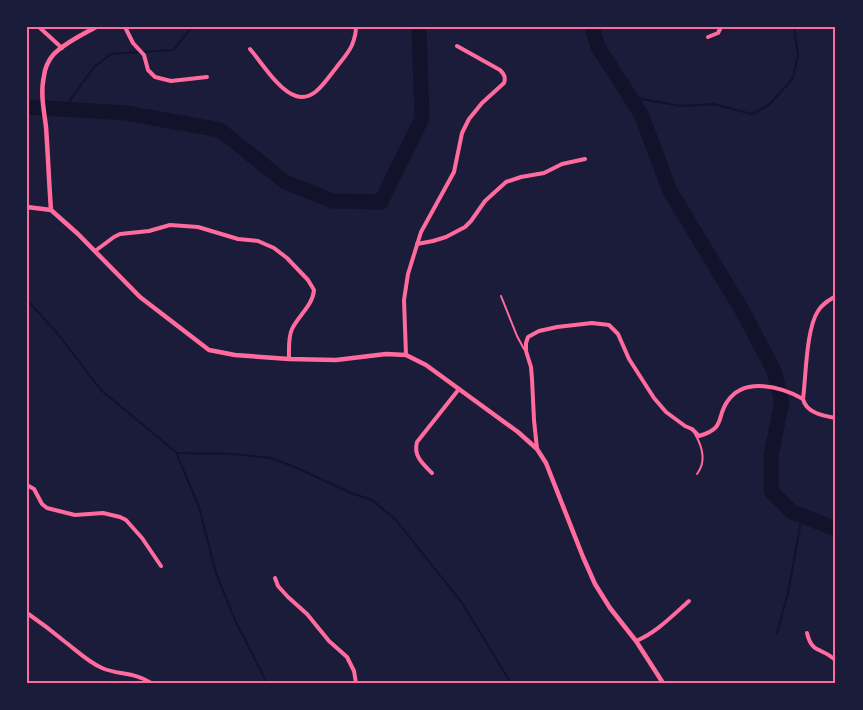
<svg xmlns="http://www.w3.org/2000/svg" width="863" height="710" font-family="Raleway,sans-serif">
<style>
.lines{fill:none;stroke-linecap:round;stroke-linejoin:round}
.stream{stroke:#12122b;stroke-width:2}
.river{stroke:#12122b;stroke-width:15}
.service{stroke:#ff6b9d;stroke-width:2}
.minor{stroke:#ff6b9d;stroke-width:4}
.tertiary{stroke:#ff6b9d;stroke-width:4.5}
.neatline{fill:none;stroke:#ff6b9d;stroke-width:2}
</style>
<rect width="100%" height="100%" fill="#1b1b3a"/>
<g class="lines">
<!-- stream -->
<g class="stream">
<path d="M631,97L681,106L713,104L752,114L769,105L793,78L798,55L794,27"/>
<path d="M63,110L94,67L111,54L173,50L192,27"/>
<path d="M27,300L57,333L101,390L177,453L234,454L271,458L295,467L351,493L372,500L396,520L462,603L511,683"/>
<path d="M177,455L199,507L216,573L234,618L267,683"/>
<path d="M777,633L788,593L802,516"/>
</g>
<!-- river -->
<g class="river">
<path d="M592,27L598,47L641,114L670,191L742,310L774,371L782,402L771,455V491L792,512L836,529"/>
<path d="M27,107L126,113L220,130L285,182L333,201L381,202L422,118L419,27"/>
</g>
<!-- service -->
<g class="service">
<path d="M501,296L517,336L524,349"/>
<path d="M695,434C702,446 707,461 697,474"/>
</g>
<!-- minor -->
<g class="minor">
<path d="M39,27L62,48"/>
<path d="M125,27L133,43L144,55L148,70L155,77L171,81L207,77"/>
<path d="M708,37L718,33L721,27"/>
<path d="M250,49C262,63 279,91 296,96C314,102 326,80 336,68C341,61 348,54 352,45C354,40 356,33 356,27"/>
<path d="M417,244L433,241L446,237L465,227L471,221L485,201L506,182L521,177L544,173L562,164L585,159"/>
<path d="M95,251L114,237L120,234L149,231L170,225L198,227L238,239L258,241L274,248L287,258L308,280L314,290C313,305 298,316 292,329C288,338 289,349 289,359"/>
<path d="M836,296C829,300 822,304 818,311C806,329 806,377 803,399C806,413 824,416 836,418"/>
<path d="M406,355L404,300L408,274L421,232L454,172L462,133L469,119L482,103L504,83C506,77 504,74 500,70L457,46"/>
<path d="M537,449L534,420L532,379L531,367L526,351V343L528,337L539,331L557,327L592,323L609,325L618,334L629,359L654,398L666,412L685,426L692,429L699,436C726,428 716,418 727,402C744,376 782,387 803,399"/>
<path d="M432,473C423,464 413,456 417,442L459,389"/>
<path d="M27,485L34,489L42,504L47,508L75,515L103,513L120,517L126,520L142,538L161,566"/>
<path d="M275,578L278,586L288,597L307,614L329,641L347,657L354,671L356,683"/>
<path d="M27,613C40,622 52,631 64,641C76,650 88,662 102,668C118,675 135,672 151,683"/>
<path d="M807,633C812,655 823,647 836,661"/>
<path d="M636,641C657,632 672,616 689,601"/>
</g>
<!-- tertiary -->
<g class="tertiary">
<path d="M27,207L51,210L78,234L140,297L209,350L235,355L289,359L336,360L386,354L406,355L426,365L518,432L537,449L546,463L583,557L595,584L610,608L636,641L663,683"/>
<path d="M51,210C49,183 48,155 46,127C44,110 40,93 44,76C45,68 48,61 53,55C64,43 82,35 96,27"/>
</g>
</g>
<!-- border -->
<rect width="863" height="710" fill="none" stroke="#1b1b3a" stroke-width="57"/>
<rect x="28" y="28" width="806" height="654" class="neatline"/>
</svg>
